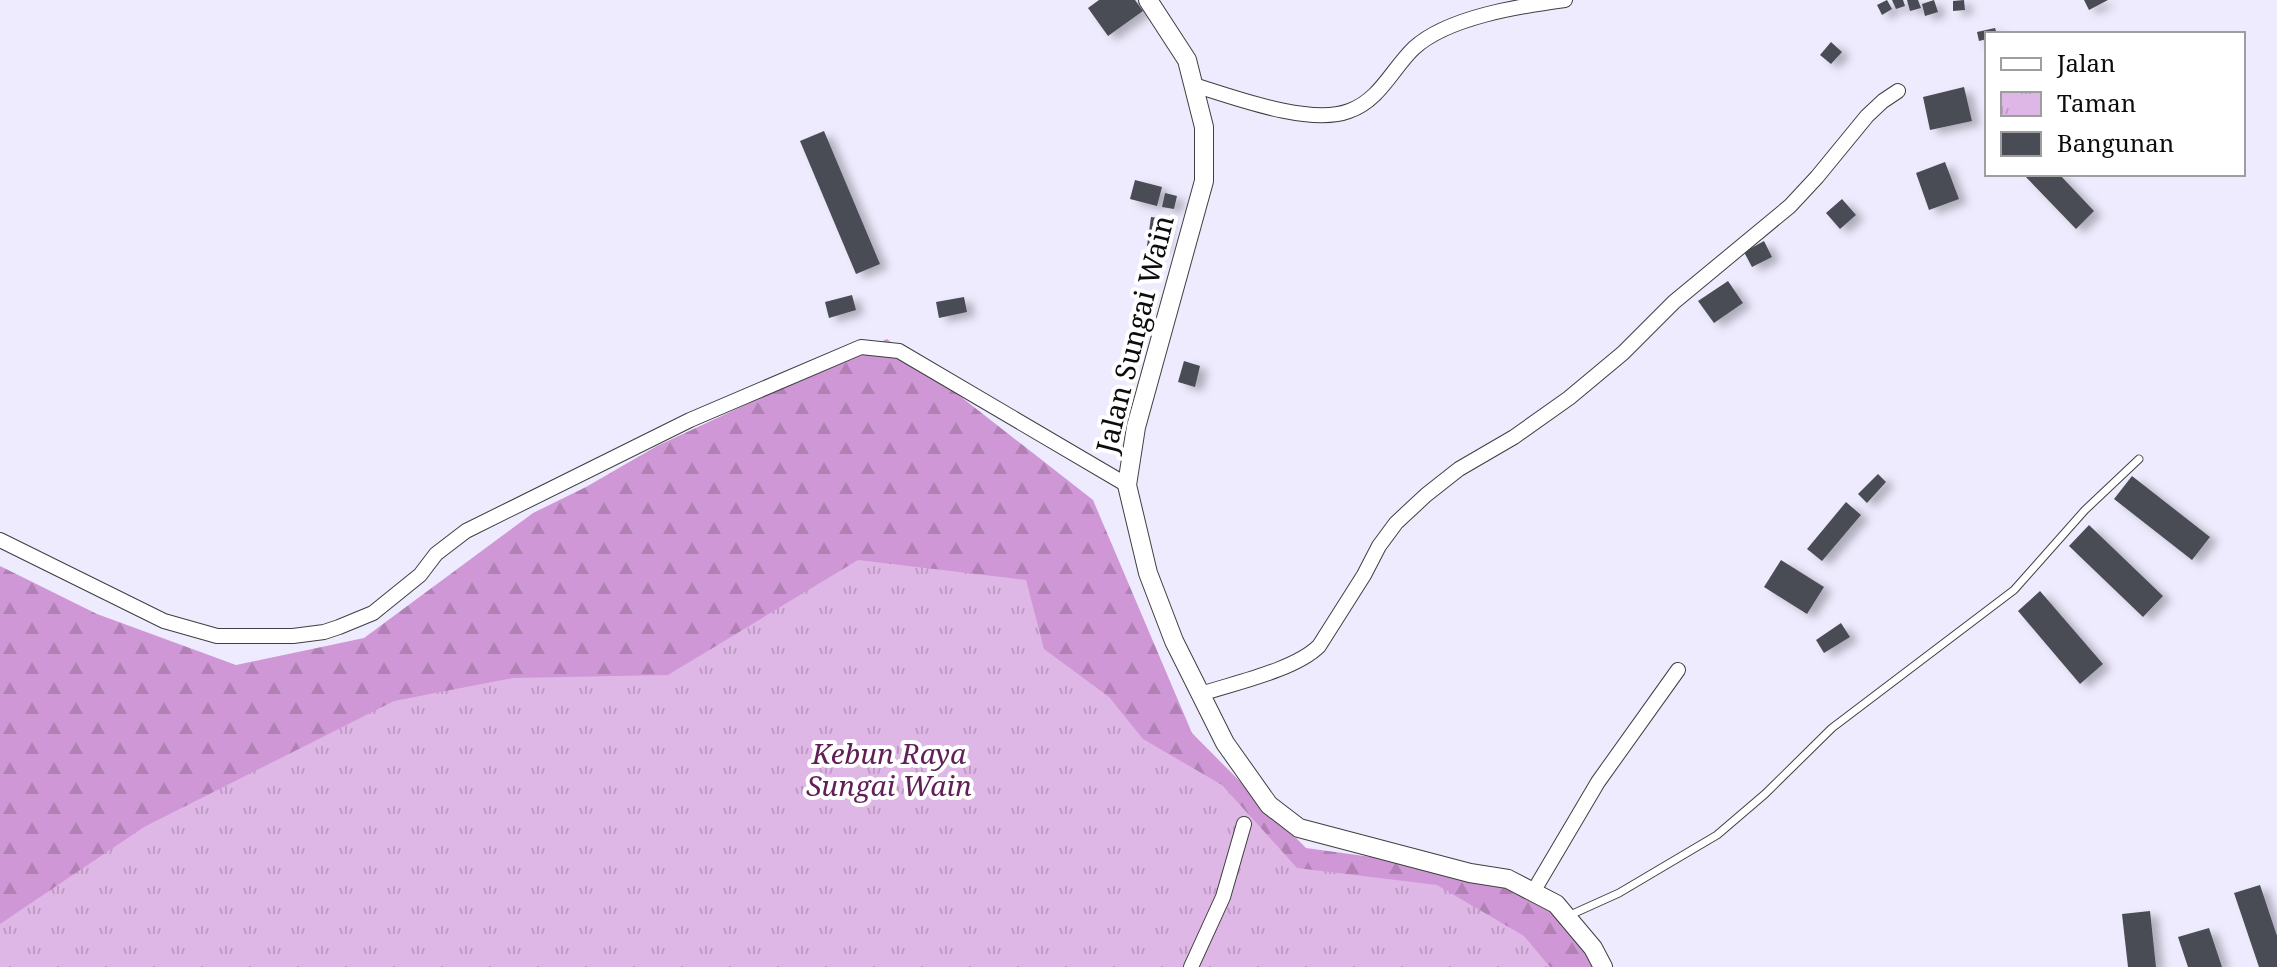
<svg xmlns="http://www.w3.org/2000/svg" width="2277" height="967" font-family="'Noto Serif',serif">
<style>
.forest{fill:url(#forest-firs)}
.park{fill:url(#park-tufts)}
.building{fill:#494c54;filter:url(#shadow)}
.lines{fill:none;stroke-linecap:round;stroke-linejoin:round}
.service-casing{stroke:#3f3f3f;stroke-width:9}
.minor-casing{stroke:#3f3f3f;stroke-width:16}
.tertiary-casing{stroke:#3f3f3f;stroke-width:20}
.service{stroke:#fff;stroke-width:7}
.minor{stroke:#fff;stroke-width:14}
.tertiary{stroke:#fff;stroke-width:18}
.labels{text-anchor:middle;stroke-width:8;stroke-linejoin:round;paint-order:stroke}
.street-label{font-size:28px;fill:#0c0c0c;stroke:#fff}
.park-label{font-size:28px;font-style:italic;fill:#602057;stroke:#fff}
</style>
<defs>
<pattern id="forest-firs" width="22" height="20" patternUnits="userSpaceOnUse" patternTransform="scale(2)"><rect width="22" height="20" fill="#d097d6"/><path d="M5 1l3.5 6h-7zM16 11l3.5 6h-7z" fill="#b181b6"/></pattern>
<pattern id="park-tufts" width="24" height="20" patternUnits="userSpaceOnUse" patternTransform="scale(2)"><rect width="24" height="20" fill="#dfb7e6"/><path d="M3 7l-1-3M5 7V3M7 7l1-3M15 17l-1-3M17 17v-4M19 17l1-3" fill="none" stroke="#be9cc4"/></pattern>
<filter id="shadow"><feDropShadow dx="8" dy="4.5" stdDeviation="4" flood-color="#0004"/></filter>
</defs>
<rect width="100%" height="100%" fill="#eeebfe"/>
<!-- forest -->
<path class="forest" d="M887,339L1093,500L1192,733L1306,848L1511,876L1569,918L1597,967H0V566L97,614L236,665L364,638L533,513L586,487L657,446Z"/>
<!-- park -->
<path class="park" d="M858,560L1026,580L1044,649L1109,697L1143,739L1222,785L1297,868L1437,885L1524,936L1550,967H0V924L144,827L394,701L513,678L668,675Z"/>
<!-- building -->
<g class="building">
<path d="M1099,0H1135L1143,11L1108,36L1088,8Z"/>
<path d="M1887,0L1892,9L1882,15L1877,5Z"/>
<path d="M1892,0H1903L1905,6L1896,9Z"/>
<path d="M1907,0H1918L1921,8L1910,11Z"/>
<path d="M1934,0L1938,12L1925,16L1922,4Z"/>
<path d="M1964,0L1965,10L1953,11V1Z"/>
<path d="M2084,0H2108L2089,10Z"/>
<path d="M1995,28L1997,34H1987V39L1979,41L1977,32Z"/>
<path d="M1831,42L1842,52L1831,64L1820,55Z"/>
<path d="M1964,87L1972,121L1930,130L1923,97Z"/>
<path d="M824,131L880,264L856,274L800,141Z"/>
<path d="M1945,162L1959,199L1929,210L1916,173Z"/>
<path d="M2023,174H2059L2094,211L2076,229Z"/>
<path d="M1135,180L1162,187L1157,206L1130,199Z"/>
<path d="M1165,193L1177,196L1174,209L1162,207Z"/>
<path d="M1842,199L1856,215L1840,229L1826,213Z"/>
<path d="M1151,217L1166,219L1162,248L1147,246Z"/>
<path d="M1764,241L1772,257L1752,267L1744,252Z"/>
<path d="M1728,281L1743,303L1714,323L1698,301Z"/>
<path d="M852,295L856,310L829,318L825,302Z"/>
<path d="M964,297L967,312L939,318L936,302Z"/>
<path d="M1184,361L1200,366L1195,387L1178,382Z"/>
<path d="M1878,474L1886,482L1867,503L1858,494Z"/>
<path d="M2132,476L2210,537L2192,560L2114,499Z"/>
<path d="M1846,502L1861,515L1822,561L1807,549Z"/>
<path d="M2089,525L2163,596L2143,617L2069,546Z"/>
<path d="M1781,560L1824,587L1807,614L1764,587Z"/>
<path d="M2040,591L2103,664L2080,684L2018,611Z"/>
<path d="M1841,623L1850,637L1824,653L1816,640Z"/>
<path d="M2260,885L2277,936V967H2259L2234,893Z"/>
<path d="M2150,911L2156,967H2128L2122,914Z"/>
<path d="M2209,928L2222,967H2188L2178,937Z"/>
</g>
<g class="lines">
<defs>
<path id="service" d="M1568,916L1619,893L1717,835L1765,794L1832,728L2014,590L2085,510L2139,459"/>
<g id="minor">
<path d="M1194,85C1233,97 1310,126 1349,111C1380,100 1392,69 1414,48C1448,17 1520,6 1565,0"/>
<path d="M0,540L164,621L217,636H293L324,632L339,627L373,613L420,575L436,554L466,531L690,420L861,347L899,351L1127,485"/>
<path d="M1201,694C1234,683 1295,670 1319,646L1364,575L1379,546L1396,523L1426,495L1459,469L1514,437L1569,398L1623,353L1674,302L1790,206L1817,177L1867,116L1883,101L1898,91"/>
<path d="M1533,892L1598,782L1678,670"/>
<path d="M1191,967L1223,897L1244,824"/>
</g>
<path id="tertiary" d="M1148,0L1187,60L1204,127V181L1136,427L1127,485L1148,573L1174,641L1225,743L1269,805L1299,828L1470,873L1508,879L1556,904L1593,948L1603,967"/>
</defs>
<!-- service casing -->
<use href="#service" class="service-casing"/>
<!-- minor casing -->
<use href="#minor" class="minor-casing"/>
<!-- tertiary casing -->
<use href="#tertiary" class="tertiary-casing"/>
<!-- service -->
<use href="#service" class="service"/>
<!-- minor -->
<use href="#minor" class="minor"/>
<!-- tertiary -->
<use href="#tertiary" class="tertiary"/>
</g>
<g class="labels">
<!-- street labels -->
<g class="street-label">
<text transform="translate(1135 334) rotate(-76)" y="10">Jalan Sungai Wain</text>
</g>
<!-- park labels -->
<g class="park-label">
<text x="889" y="764">Kebun Raya<tspan x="889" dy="32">Sungai Wain</tspan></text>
</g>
</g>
<!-- legend -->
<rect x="1985" y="32" width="260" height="144" fill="#ffffff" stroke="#9e9e9e" stroke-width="2"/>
<rect x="2001" y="58" width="40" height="12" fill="#ffffff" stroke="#9e9e9e" stroke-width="2"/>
<text x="2057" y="72" font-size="24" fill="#0c0c0c">Jalan</text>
<rect x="2001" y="92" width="40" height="24" fill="url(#park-tufts)" stroke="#9e9e9e" stroke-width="2"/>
<text x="2057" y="112" font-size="24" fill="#0c0c0c">Taman</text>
<rect x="2001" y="132" width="40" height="24" fill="#494c54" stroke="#9e9e9e" stroke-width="2"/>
<text x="2057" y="152" font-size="24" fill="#0c0c0c">Bangunan</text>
</svg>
